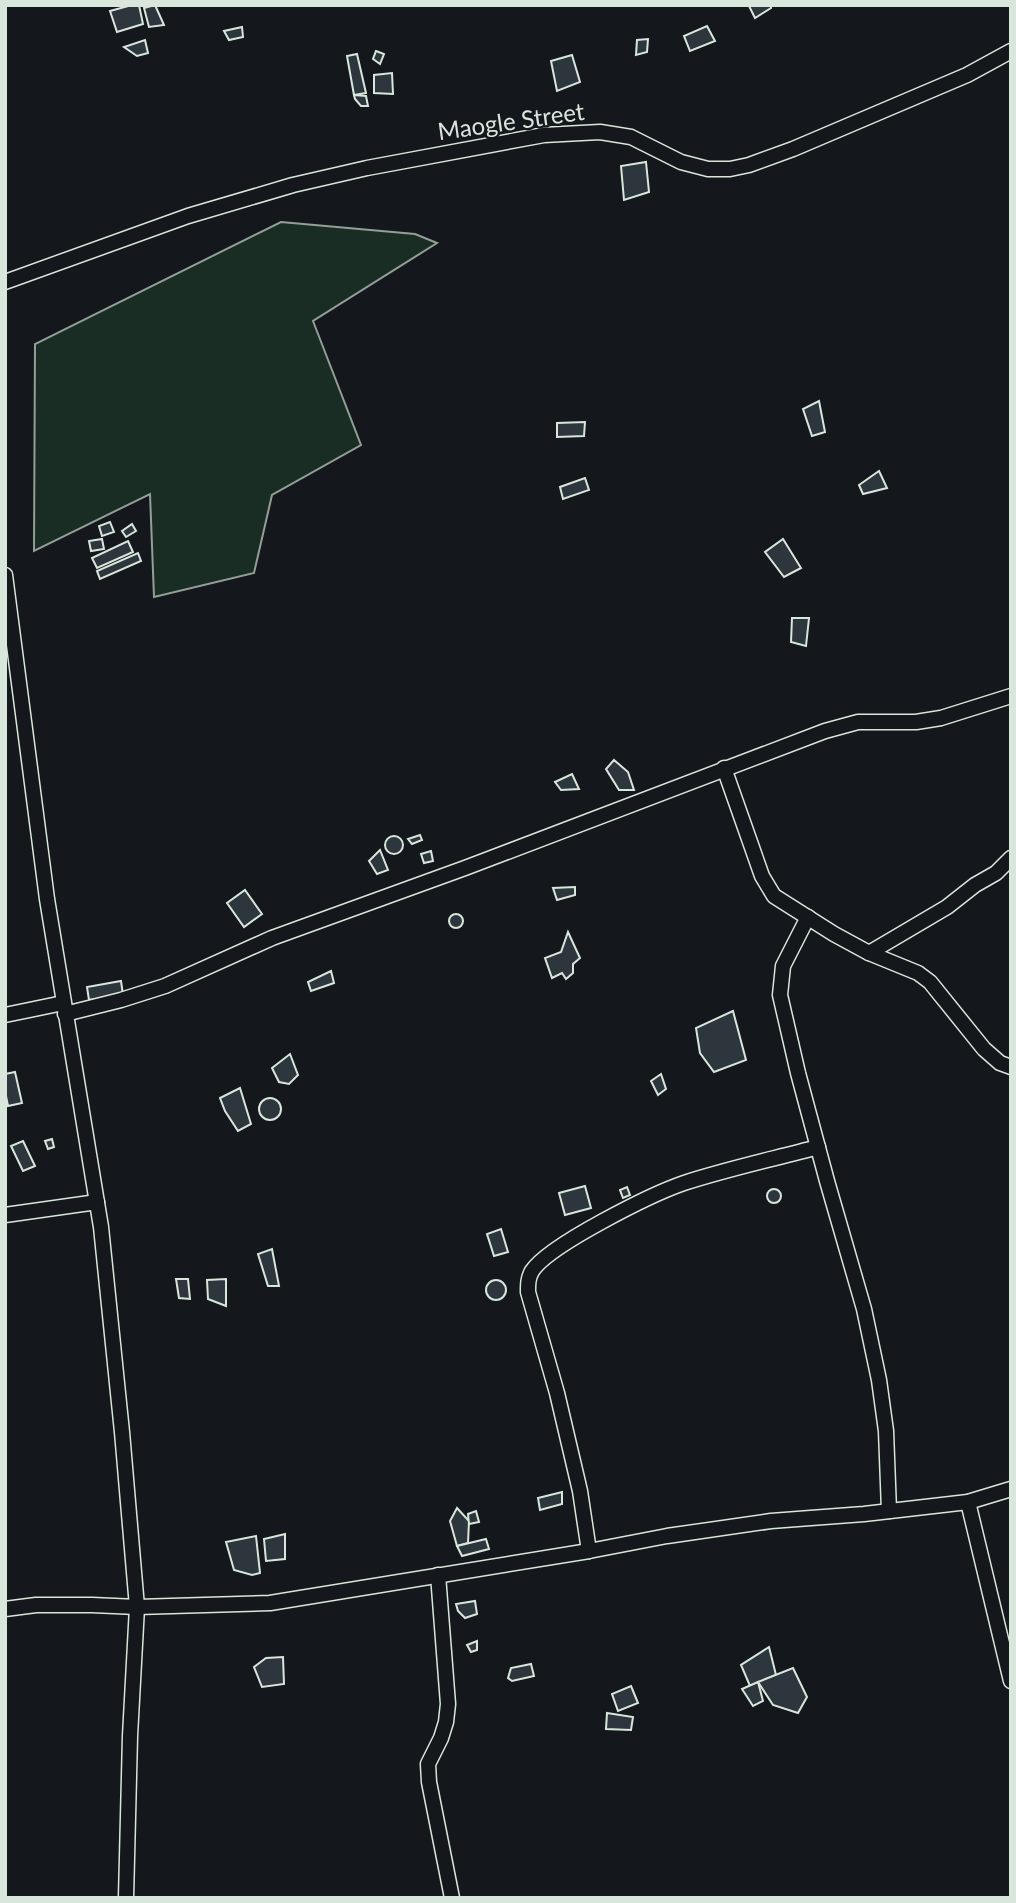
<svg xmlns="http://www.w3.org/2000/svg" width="1016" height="1903" font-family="Lato,sans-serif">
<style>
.green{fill:#1a2d24;stroke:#939e99;stroke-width:2}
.building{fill:#2c363c;stroke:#d8e6dc;stroke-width:2}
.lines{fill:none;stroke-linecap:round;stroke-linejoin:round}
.minor-casing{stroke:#d8e6dc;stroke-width:17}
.minor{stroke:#14181c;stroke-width:14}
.labels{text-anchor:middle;stroke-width:5;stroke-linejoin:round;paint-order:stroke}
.street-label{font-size:24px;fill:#d8e6dc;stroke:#14181c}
</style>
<rect width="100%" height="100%" fill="#14181c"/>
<!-- green -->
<path class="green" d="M281,222L415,234L437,243L313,321L361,445L272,495L254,573L154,597L150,494L34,551L35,344Z"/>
<!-- building -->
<g class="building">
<path d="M132,5H139L143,24L117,32L110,11Z"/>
<path d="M155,5L164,25L149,27L144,8Z"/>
<path d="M751,5H771V8L755,18L749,6Z"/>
<path d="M707,26L715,41L690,51L684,36Z"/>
<path d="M242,27L243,37L229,40L224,31Z"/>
<path d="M648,39L647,52L636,55L637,40Z"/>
<path d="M145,40L148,53L137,56L124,47Z"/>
<path d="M376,51L384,54L380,64L373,59Z"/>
<path d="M357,54L366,93L354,95L347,56Z"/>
<path d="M572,55L580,82L557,91L551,61Z"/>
<path d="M392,73L393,94L374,93V75Z"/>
<path d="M354,95L366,96L368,106H361L355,99Z"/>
<path d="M646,162L649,192L624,200L621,166Z"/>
<path d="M819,401L825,432L812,436L803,409Z"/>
<path d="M585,422L584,436L557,437V423Z"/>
<path d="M879,471L887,488L863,494L859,485Z"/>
<path d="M585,478L589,490L563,499L560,487Z"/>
<path d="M110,522L114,532L102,536L99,526Z"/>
<path d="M132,524L136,531L126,537L122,531Z"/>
<path d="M102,539L104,549L91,551L89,541Z"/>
<path d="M783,539L801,568L784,577L765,552Z"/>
<path d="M128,541L133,552L97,568L92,558Z"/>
<path d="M138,553L141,561L100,579L97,571Z"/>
<path d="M792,618H809L806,646L791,642Z"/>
<path d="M614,760L628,772L634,790H619L606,769Z"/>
<path d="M572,774L579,789L561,790L555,782Z"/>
<path d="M420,835L422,840L412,844L408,839Z"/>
<circle cx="394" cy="845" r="9"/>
<path d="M380,850L388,870L377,874L369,861Z"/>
<path d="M431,851L433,861L424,863L421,854Z"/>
<path d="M575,887V895L557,900L553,888Z"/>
<path d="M245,890L262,914L244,927L227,903Z"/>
<circle cx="456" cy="921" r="7"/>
<path d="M568,932L580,958L573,964V973L566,979L562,973L552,978L545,958L561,952Z"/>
<path d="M331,971L334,983L311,991L308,982Z"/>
<path d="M121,981L123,995L89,1000L87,987Z"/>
<path d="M733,1011L746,1060L714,1072L700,1053L696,1028Z"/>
<path d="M290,1054L298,1075L289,1084L279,1082L272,1068Z"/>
<path d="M15,1072L22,1103L8,1106L5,1091V1074Z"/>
<path d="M661,1074L666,1089L658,1095L651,1081Z"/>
<path d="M240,1088L251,1124L238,1131L225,1111L220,1098Z"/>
<circle cx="270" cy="1109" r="11"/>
<path d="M52,1139L54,1147L48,1149L45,1141Z"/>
<path d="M23,1141L35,1166L23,1171L11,1146Z"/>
<path d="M585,1186L591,1208L565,1215L559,1193Z"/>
<path d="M627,1187L630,1195L623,1198L620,1190Z"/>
<circle cx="774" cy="1196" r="7"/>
<path d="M501,1229L508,1252L494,1256L487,1234Z"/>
<path d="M272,1249L279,1286H268L258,1254Z"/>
<path d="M176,1279H188L190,1299L179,1298Z"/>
<path d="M226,1279V1306L208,1299L207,1280Z"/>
<circle cx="496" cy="1290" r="10"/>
<path d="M562,1492V1504L540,1510L538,1498Z"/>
<path d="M457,1508L469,1521L468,1543L457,1546L450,1521Z"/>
<path d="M476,1511L479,1522L469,1524L468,1514Z"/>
<path d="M285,1534V1559L266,1561L264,1539Z"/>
<path d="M256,1536L260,1573L252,1575L234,1570L226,1542Z"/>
<path d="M486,1539L489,1549L462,1556L457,1546Z"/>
<path d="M475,1601L477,1614L465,1618L458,1611L456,1604Z"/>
<path d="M477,1641V1650L471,1652L467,1645Z"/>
<path d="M769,1647L776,1675L750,1686L741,1665Z"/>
<path d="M283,1657L284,1684L262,1687L254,1667L266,1658Z"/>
<path d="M531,1664L534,1676L512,1681L508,1678L511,1668Z"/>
<path d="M793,1668L807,1697L798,1713L773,1705L758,1682Z"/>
<path d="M758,1682L763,1701L753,1706L742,1689Z"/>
<path d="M631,1686L638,1703L618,1711L612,1694Z"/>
<path d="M607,1713L633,1717L631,1730L606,1729Z"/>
</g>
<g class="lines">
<defs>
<g id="minor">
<path d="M5,282L188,216L293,185L367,168L544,135L600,132L631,137L681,162L708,169H730L749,165L793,149L967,75L1011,51"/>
<path d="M5,575L47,899L101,1227L122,1432L137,1607L130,1736L126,1898"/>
<path d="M724,768L762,876L774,896L834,934L869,953L918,973L930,982L984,1049L1000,1063L1011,1067"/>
<path d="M808,917L783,966L780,995L798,1073L827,1181L864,1309L879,1380L886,1431L889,1511"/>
<path d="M869,953L947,907L975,885L996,873L1011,858"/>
<path d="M65,1014L121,1000L165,986L272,938L465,868L825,731L858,722H916L941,718L1011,696"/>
<path d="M5,1015L63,1003"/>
<path d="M5,1215L97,1202"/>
<path d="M968,1502L1011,1681"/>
<path d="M589,1551L580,1491L557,1393L528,1292C528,1284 528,1278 532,1271C549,1245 652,1194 684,1183C727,1169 773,1159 818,1147"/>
<path d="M438,1575L448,1704L446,1722L441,1738L428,1764L429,1782L452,1898"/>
<path d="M5,1609L36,1605H92L137,1607L270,1603L589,1551L667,1536L771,1521L864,1514L968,1502L1011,1489"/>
</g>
</defs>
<!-- minor casing -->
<use href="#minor" class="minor-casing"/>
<!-- minor -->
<use href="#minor" class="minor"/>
</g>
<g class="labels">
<!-- street labels -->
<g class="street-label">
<text transform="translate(511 122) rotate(-8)" y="8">Maogle Street</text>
</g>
</g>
<!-- border -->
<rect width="1016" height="1903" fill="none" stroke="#d8e6dc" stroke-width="14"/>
</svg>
